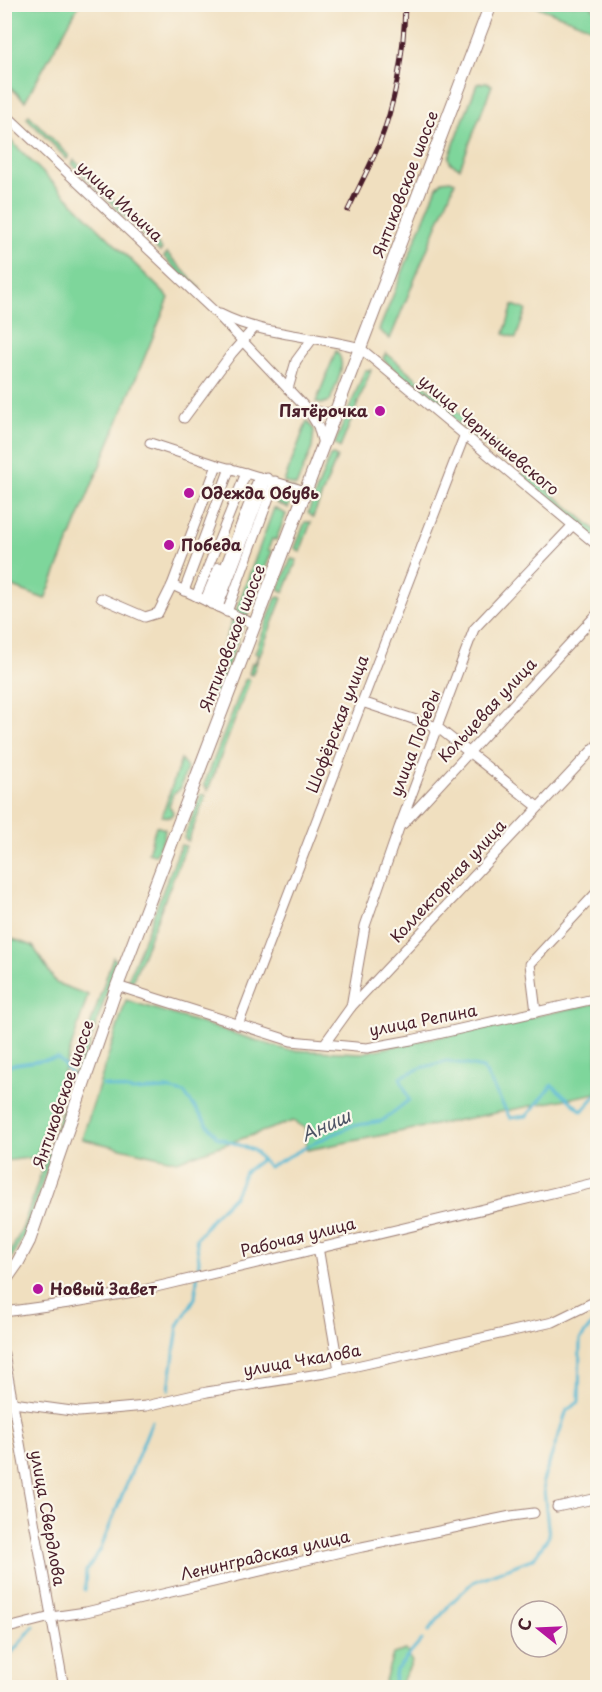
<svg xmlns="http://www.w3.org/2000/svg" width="602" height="1692" font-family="'Playpen Sans',sans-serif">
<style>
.green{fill:#7ed69b;stroke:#647a63;stroke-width:1.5}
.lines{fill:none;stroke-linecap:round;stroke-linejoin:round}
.stream{stroke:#54b7d2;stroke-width:3}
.minor-casing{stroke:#9d7f75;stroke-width:11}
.major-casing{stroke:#9d7f75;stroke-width:14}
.minor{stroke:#fff;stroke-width:9}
.major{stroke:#fff;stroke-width:12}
.rail-casing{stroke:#4a1f2b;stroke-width:5}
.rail{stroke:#fbf7ec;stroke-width:3;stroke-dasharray:9;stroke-linecap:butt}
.poi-dot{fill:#b5179e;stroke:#fbf7ec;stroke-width:2}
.labels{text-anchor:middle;stroke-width:4.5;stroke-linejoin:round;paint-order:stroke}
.street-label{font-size:16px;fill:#4a1f2b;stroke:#fbf7ec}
.poi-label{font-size:16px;font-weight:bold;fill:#4a1f2b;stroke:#fbf7ec;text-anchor:start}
.water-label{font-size:18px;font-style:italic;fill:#4e5465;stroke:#fbf7ec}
</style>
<rect width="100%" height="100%" fill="#fbf7ec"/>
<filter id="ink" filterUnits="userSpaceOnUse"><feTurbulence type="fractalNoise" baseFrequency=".0167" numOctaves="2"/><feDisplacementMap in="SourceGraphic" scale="12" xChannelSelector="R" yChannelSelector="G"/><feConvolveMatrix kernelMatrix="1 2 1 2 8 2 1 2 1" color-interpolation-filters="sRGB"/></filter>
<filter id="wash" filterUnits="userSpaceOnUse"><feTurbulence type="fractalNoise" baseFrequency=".008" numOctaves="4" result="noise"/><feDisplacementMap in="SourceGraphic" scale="24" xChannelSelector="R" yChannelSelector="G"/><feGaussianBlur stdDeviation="1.35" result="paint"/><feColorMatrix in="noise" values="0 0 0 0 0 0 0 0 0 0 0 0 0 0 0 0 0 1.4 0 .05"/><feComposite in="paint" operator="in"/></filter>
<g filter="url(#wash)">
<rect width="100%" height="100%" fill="#f0dfbf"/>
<!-- green -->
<g class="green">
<path d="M4,5H79L25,101L5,82Z"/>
<path d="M540,5H591L597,13V30L535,6Z"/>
<path d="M486,82L492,85L460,168L450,163L449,157L477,84Z"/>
<path d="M29,115L69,156L67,159L27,118Z"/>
<path d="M5,135L169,298L45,599L5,584Z"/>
<path d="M74,160L162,249L160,252L72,164Z"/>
<path d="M450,180L455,182L390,339L379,330L437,187L442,181Z"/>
<path d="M167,253L200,288L197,290L164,257Z"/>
<path d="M513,305L526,310L516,338L504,334Z"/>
<path d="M336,351C349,364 335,385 330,401L321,404L316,402Z"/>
<path d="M386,353L509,455L503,461L384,360L383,358Z"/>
<path d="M365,370H371L340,448L335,444Z"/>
<path d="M307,421L314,430L312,448L296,486L284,482Z"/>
<path d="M333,455L337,457L313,517L308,513L330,456Z"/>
<path d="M525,471L597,531V541L520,476Z"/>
<path d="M283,486L295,490L288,508L276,503Z"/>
<path d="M274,508L286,514L276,540L272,539L268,550L272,551L217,693L209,699L203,700Z"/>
<path d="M305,522H311L300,552L295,548Z"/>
<path d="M291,559L297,560L284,592L279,589Z"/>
<path d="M279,597L282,598L252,675L249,674L252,663H255L258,655L255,653L276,598Z"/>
<path d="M247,679L250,680L208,790L204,785L245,680Z"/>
<path d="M181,759L187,768L180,789L173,794L169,806L173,812L171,817L162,816Z"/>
<path d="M201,795H206L188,841L184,838Z"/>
<path d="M156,826L165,829L164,837L155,855L148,853Z"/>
<path d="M181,845L186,846L130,987L126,985Z"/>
<path d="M4,936L33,946L56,983L88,995L36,1157L5,1161Z"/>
<path d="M113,957L116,960V965L25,1234L5,1269V1263L23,1227Z"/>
<path d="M126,1000L287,1050L362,1053L597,1003V1093L307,1150L305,1128L293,1121L177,1161L82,1139Z"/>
<path d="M406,1650L412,1662L399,1687H383L393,1654Z"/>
</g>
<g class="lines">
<!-- stream -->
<g class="stream">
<path d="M4,1066L58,1058L72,1075"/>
<path d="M103,1085L132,1091L167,1089L184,1093L217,1137L253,1150L269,1167L312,1144L352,1126L382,1121L409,1100L400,1077L421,1068L447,1061L483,1068L510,1118L527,1116L552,1085L582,1111L598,1093"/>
<path d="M169,1389L178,1326L195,1298L199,1260L196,1239L214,1216L235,1195L245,1172L262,1159"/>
<path d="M85,1590L86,1571L100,1550L152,1421"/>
<path d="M428,1632L450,1604L473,1582L534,1558L549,1536L543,1481L567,1410L579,1402L580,1340L598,1316"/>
<path d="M4,1662L34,1626"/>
<path d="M393,1688L396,1670L422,1640"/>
</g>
</g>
</g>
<g filter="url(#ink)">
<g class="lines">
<defs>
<g id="minor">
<path d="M4,113L215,312L308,410L318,426L323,444"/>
<path d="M220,314C263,336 314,335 360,348L598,546"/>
<path d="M288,389L296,361L313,338"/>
<path d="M308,410L326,413L336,411"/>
<path d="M184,418L232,353L255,327"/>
<path d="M150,443L217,465"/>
<path d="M184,591L230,468"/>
<path d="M196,596L172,585L217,465L246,473"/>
<path d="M101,598L145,617L158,613L172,585"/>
<path d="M205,600L219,567"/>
<path d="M211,604L259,477"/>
<path d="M218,607L267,478"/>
<path d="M227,612L275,481"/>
<path d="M255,625L196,596L200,587L246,473L305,491"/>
<path d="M362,702L437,727L538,807"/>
<path d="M403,824L598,613"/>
<path d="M117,986L291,1041L367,1048L411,1040L598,998"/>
<path d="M351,1007L365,926L399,828L474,629L573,525"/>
<path d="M536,1012L530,964L598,891"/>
<path d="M238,1025L465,434"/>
<path d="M325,1043L351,1007L598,744"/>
<path d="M318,1247L339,1370"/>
<path d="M4,1312L69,1303L139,1291L598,1182"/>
<path d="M4,1354L64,1688"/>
<path d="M4,1405L13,1403L79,1412L146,1406L207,1392L325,1373L553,1322L598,1300"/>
<path d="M557,1507L598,1498"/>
<path d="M4,1629L51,1617L86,1612L362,1547L511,1516L534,1513"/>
</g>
<path id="major" d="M4,1282L18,1262L29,1241L117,986L491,4"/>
</defs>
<!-- minor casing -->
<use href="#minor" class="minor-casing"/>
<!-- major casing -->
<use href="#major" class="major-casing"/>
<!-- minor -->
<use href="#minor" class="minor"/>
<!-- major -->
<use href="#major" class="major"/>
<defs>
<path id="rail" d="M348,210C358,189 369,168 378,147C396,102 404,52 405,4"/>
</defs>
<!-- rail casing -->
<use href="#rail" class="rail-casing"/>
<!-- rail -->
<use href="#rail" class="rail"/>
</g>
</g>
<!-- markers -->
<g class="poi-dot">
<circle cx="380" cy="411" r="6"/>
<circle cx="189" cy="493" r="6"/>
<circle cx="169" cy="545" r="6"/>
<circle cx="38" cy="1289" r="6"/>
</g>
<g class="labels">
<!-- street labels -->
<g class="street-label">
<text transform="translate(405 184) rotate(-69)" y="6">Янтиковское шоссе</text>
<text transform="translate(120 201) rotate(43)" y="6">улица Ильича</text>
<text transform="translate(489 435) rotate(40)" y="6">улица Чернышевского</text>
<text transform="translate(232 638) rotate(-69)" y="6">Янтиковское шоссе</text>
<text transform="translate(487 710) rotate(-47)" y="6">Кольцевая улица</text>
<text transform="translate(337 724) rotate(-69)" y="6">Шофёрская улица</text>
<text transform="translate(415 743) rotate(-69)" y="6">улица Победы</text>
<text transform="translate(448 881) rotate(-47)" y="6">Коллекторная улица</text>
<text transform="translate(423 1020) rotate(-11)" y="6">улица Репина</text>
<text transform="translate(63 1094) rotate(-71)" y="6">Янтиковское шоссе</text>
<text transform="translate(298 1237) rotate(-14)" y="6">Рабочая улица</text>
<text transform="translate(302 1360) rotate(-10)" y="6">улица Чкалова</text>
<text transform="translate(48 1518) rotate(80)" y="6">улица Свердлова</text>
<text transform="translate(265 1555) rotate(-13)" y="6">Ленинградская улица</text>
</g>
<!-- poi labels -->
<g class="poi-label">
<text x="368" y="417" text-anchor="end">Пятёрочка</text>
<text x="201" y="499">Одежда Обувь</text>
<text x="181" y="551">Победа</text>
<text x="50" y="1295">Новый Завет</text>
</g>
<!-- water labels -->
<g class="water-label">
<text transform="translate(326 1126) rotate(-24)" y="6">Аниш</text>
</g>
</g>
<!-- margin -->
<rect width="602" height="1692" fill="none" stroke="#fbf7ec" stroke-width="24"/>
<!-- north arrow -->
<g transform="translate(539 1629) rotate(288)"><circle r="28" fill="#fbf7ec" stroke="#b4a19f" stroke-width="1.5"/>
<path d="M0-4.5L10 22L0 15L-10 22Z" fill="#b5179e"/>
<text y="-9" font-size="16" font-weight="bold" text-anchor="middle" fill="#4a1f2b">С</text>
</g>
</svg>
